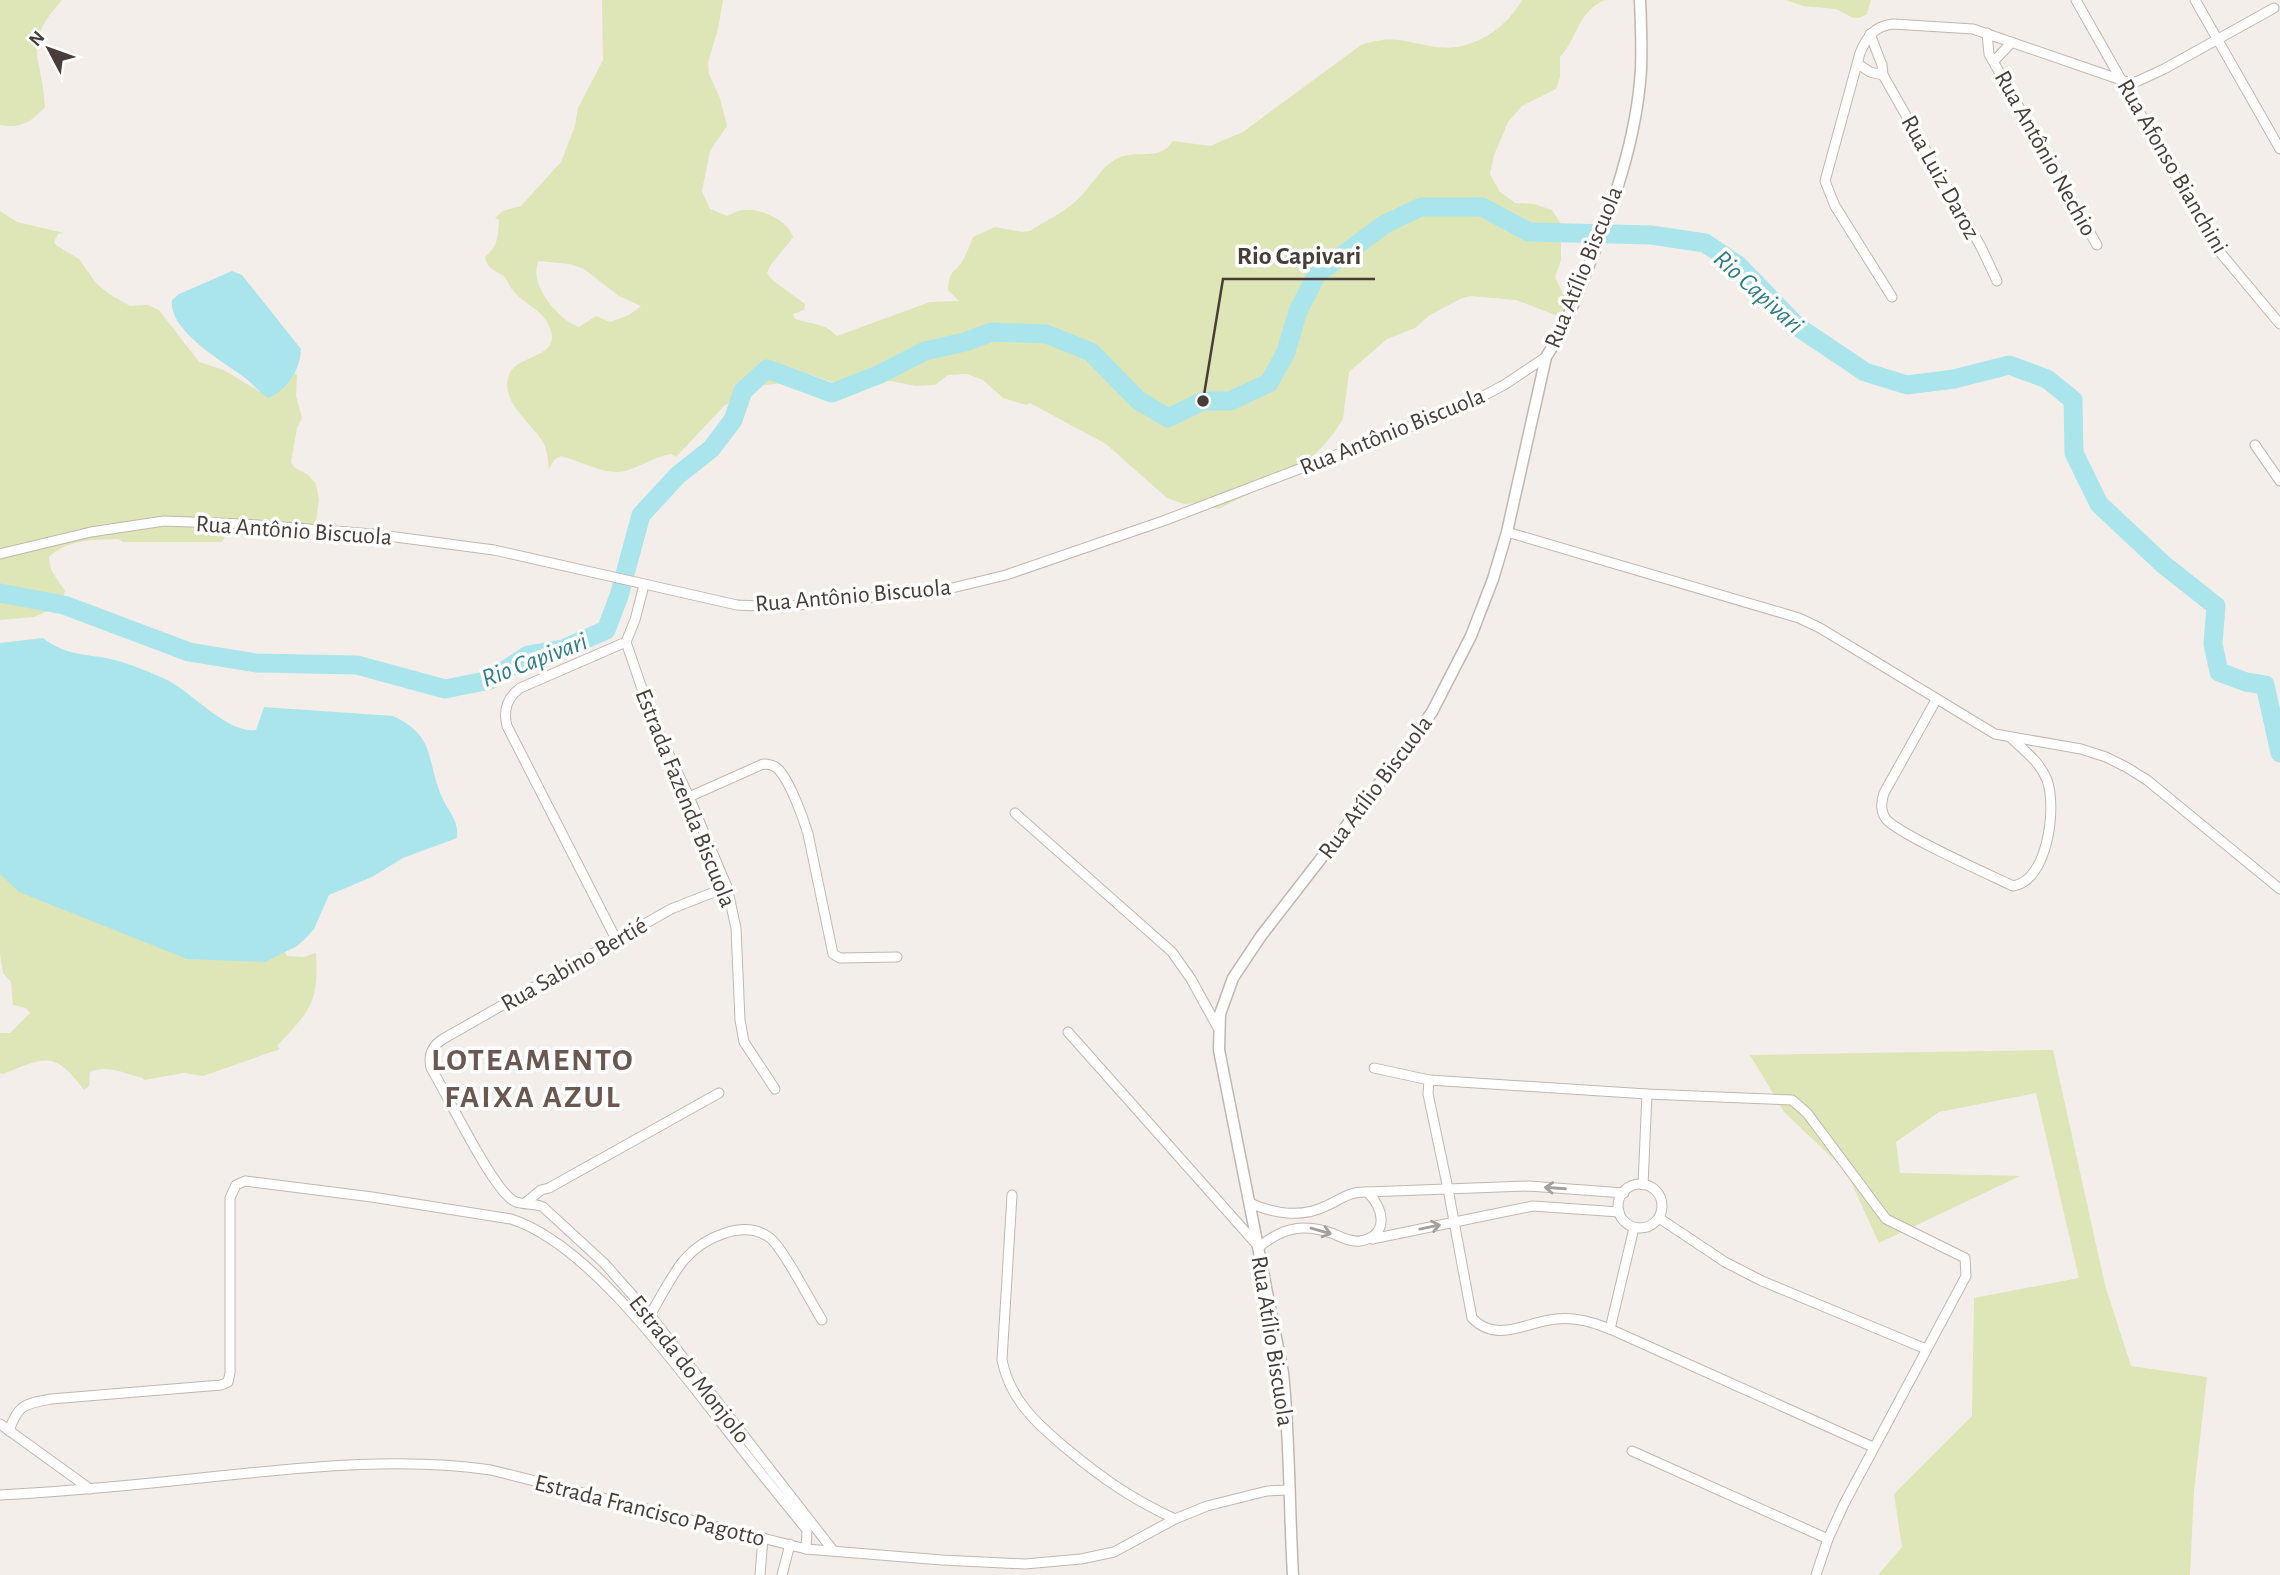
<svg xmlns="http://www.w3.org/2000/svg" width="2280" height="1575" font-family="'Alegreya Sans',sans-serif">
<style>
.green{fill:#dee5b6;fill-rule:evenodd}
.water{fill:#abe5ec}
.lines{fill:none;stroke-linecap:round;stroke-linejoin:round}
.river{stroke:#abe5ec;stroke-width:19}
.minor-casing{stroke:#c2b6b0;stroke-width:11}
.tertiary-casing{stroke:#c2b6b0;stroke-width:13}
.minor{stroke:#fff;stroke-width:9}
.tertiary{stroke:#fff;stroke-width:10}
.oneway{stroke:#a49e9c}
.labels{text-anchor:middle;stroke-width:7;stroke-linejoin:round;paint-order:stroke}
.street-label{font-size:24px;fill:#483d39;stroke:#fff}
.water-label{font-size:26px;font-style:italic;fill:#2e7c86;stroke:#fff}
.district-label{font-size:32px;font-weight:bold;letter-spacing:2px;fill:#6a5851;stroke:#fff}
.leader{fill:none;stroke:#483d39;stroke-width:2.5}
.callout-dot{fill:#483d39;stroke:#fff;stroke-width:2.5}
.callout-label{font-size:26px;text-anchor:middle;font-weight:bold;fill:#483d39;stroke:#fff;stroke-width:7;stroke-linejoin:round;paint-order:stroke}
</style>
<rect width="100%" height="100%" fill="#f4eeea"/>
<!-- green -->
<g class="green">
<path d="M0,0H62C21,46 42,53 45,107C31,122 21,129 0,125Z"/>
<path d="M602,0H723L718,29L708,62L709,74L720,98L727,126L710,151L702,191L710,209L727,216C732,214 739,210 744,210C760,208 789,221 793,237C785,250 772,259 767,273L772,280L805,304L804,310L793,314L795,319C813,325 823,322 837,336L930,302L959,301L948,290C950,266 955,275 963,260C967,253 970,245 973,237L995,227L1022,232L1030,231C1045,221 1063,213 1076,201C1091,188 1100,167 1118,158C1138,149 1160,162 1173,141L1210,146L1243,132L1361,45C1395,34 1403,42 1436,47C1471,52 1505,30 1522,0H1605C1577,12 1578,38 1560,57V77L1556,89L1522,106L1508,122L1494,155L1490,174L1500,192L1515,203L1534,204L1552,210L1561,224V260L1555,277L1563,294L1578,308L1563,318L1516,300L1470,296L1460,299L1430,315L1415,328L1387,339L1349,372L1343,419L1334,433L1321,448L1291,477L1272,483L1218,509L1202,503L1184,504L1167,498L1106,444L1030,403L1026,405L1003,398L983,380L967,374L948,375L935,385L916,386L870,377C850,392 830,381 809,374L794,382L755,386L724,406L676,457L672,454C656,456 642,466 625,471C607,476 580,461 561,456L554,460L549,469C548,460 547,449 543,442C532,423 502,404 508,378C512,354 559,360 551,331C545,309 523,305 511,288C508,284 507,278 502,275C494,270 487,268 485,257C498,246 498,237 499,220L495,218L503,211L521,206L561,162L575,126L578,108L603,60ZM539,261L570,264L584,269L619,296L641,306L629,315L610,322L596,316L579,327C558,320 527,283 539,261Z"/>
<path d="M1786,0H1871L1867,14L1859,18H1853L1836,9L1803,6Z"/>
<path d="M0,211L17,222L64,233L58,234L54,242L56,245L79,259L96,283L109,294L130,306L148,305L159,310L199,362L224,370L260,392L285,383L295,373L297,375L296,396L302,418L297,428L291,462L294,467L308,475L316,484L319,499L316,522L312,527L232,524L222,542H123L118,539C93,540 68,539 49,557L51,570L65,591L61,605L34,617L0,620Z"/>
<path d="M0,811L279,942L287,956L304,957L316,953C319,1004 310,1010 277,1046L280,1049L203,1076L184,1073L144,1080L143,1078C126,1074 107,1064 90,1072L89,1086L84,1090C54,1050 46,1057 3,1074L0,1073V1033H10L30,1013L26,1008L13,1005L11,982L3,973L0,954Z"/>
<path d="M2053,1050L2105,1285L2131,1366L2207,1377L2194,1491L2190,1575H1878L1902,1547L1894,1494L1972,1416L1974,1298L2079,1278L2036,1093L1939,1112L1896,1142L1900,1173L2020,1176L1879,1243L1846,1171L1784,1112L1750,1055Z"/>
</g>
<!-- water -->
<g class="water">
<path d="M232,271L242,275L301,349C301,368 287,391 268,398C259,392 252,383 244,377C222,361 168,330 172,300L179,294Z"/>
<path d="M43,638C69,658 90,653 119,661C134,666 151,672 165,679C193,692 227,734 256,730L264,707L393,716C437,736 426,762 442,797C449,813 459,820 457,838L403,858L372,877L329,895L314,929L306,938L297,946L265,962L187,959L19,892L0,874V643Z"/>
</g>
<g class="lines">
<!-- river -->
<path class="river" d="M0,593L64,605L189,652L256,663L357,665L445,689L490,680L528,655L563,649L606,630L619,596L641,515L678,475L711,449L733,420L743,391L767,369L832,393L878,375L925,351L965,342L992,332L1046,334L1091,352L1138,400L1168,418L1203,401H1230L1269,383L1286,352L1298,311L1317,274L1385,224L1421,207H1482L1529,232L1651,235L1705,243L1738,265L1798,327L1865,372L1907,385L1954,379L2009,365L2047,379L2073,400L2074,453L2099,504L2164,565L2216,606L2213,644L2219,672L2246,682L2265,685L2280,753"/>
<defs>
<g id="minor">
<path d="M2076,0L2200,219L2219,251L2280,324"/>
<path d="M2195,0L2280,149"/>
<path d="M1987,33L1989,54L2097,245"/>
<path d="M1870,34L1882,65L1883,75L1981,247L1997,281"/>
<path d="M1995,60L2012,42"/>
<path d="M1858,64L1870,72L1883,75"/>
<path d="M1892,297L1835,206L1825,181L1860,53C1867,36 1875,26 1893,24L1973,29L2130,83L2138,81L2164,69L2274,8"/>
<path d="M2255,445L2280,481"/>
<path d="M1507,532L1799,618L1820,628L1995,734L2081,749L2106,757L2126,767L2147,780L2280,889"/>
<path d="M0,554L91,532L164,521L243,524L373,534L494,550L737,605L780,607L948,589L1006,575L1163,521L1464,406L1504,385L1546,357"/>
<path d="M644,585L635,620L626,642L652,718L689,797L727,887L736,928L740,1020L744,1042L775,1089"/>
<path d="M1936,700L1884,793C1881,802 1880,811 1886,819C1898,834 1990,875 2013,886C2048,881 2057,807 2047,780C2040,762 2024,750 2011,738"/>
<path d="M689,797L763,764C769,764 775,765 779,770C790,782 803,817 808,834L833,954L840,958L897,957"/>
<path d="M1015,813L1172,952L1191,979L1218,1028"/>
<path d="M727,887L671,909L443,1039C432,1046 428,1055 431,1068C446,1092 495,1195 516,1202C525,1205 534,1203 543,1207L604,1263L650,1315L832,1549"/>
<path d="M617,941L507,726C503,710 507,698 520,688L626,642"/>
<path d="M1068,1032L1259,1247C1283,1227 1305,1223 1334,1234C1343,1238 1351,1242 1360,1241C1390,1236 1384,1207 1367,1192C1349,1191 1342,1199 1326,1206C1302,1218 1274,1214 1250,1203"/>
<path d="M1374,1068L1429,1080L1428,1094L1448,1189L1472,1318C1497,1344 1525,1322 1556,1319C1576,1317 1592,1322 1610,1329L1873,1447"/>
<path d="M1429,1080L1647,1094L1792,1100L1807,1113L1886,1219L1965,1258L1966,1276L1844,1504L1828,1539L1816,1575"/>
<circle cx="1640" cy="1206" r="22"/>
<path d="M1643,1185L1647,1094"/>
<path d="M1367,1192L1529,1186L1624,1193"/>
<path d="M1012,1195L1002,1360C1010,1400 1037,1424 1067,1449C1103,1479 1132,1499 1175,1519"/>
<path d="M525,1203L541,1190L549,1188L719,1093"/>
<path d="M1659,1218L1725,1262L1762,1281L1926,1349"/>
<path d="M1372,1239L1533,1206L1619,1212"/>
<path d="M650,1315C661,1297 671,1276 684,1260C703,1238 744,1218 770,1238C784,1249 811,1303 822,1320"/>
<path d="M1610,1329L1634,1228"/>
<path d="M0,1424L90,1489"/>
<path d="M9,1431C18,1404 25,1404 51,1399L221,1385L228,1382L230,1373V1198L236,1185L245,1181L372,1197L511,1219C587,1243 671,1359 720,1421C748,1458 778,1494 807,1530L806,1549"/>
<path d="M1632,1451L1828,1539"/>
<path d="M0,1495C73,1491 146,1484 219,1476C309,1467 402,1457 491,1470L806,1549L942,1560L1025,1564L1081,1559L1114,1552L1175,1519L1207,1506L1267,1491L1288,1490"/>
<path d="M760,1575L763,1538"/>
<path d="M782,1575L790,1544"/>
</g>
<path id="tertiary" d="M1293,1575C1289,1508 1290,1440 1283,1373L1219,1050L1220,1014L1233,978L1261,936L1402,754L1432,712L1471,636L1493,579L1507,532L1546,357C1564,330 1575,300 1587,270C1613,206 1637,138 1641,69C1642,46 1641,23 1640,0"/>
</defs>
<!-- minor casing -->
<use href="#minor" class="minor-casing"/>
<!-- tertiary casing -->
<use href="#tertiary" class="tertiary-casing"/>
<!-- minor -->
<use href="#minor" class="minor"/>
<!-- tertiary -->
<use href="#tertiary" class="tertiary"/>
</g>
<!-- one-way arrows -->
<defs><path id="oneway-shaft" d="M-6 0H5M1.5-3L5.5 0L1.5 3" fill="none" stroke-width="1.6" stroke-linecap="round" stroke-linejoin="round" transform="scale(1.75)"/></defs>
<g class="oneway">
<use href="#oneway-shaft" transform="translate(1555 1188) rotate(-176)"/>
<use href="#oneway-shaft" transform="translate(1430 1227) rotate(-12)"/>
<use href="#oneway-shaft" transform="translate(1321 1231) rotate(16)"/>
</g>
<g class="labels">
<!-- street labels -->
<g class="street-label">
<text transform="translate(2046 153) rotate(61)" y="8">Rua Antônio Nechio</text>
<text transform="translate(2173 166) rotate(60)" y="8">Rua Afonso Bianchini</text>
<text transform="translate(1941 177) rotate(61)" y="8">Rua Luiz Daroz</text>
<text transform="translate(1583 267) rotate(-68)" y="8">Rua Atílio Biscuola</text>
<text transform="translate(1392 431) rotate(-22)" y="8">Rua Antônio Biscuola</text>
<text transform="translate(294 530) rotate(4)" y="8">Rua Antônio Biscuola</text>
<text transform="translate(853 595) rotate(-5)" y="8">Rua Antônio Biscuola</text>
<text transform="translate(1375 787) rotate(-53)" y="8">Rua Atílio Biscuola</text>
<text transform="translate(686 798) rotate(68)" y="8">Estrada Fazenda Biscuola</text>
<text transform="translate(574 964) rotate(-30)" y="8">Rua Sabino Bertié</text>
<text transform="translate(1273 1341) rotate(81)" y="8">Rua Atílio Biscuola</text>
<text transform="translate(690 1369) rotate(52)" y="8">Estrada do Monjolo</text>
<text transform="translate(650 1510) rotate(14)" y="8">Estrada Francisco Pagotto</text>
</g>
<!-- water labels -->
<g class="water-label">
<text transform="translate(1759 291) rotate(42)" y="9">Rio Capivari</text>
<text transform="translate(534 659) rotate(-21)" y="9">Rio Capivari</text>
</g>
<!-- district labels -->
<g class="district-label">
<text x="533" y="1070">LOTEAMENTO<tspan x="533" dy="37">FAIXA AZUL</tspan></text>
</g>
</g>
<!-- callouts -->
<path class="leader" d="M1203 401L1223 279H1375"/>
<circle class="callout-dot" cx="1203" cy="401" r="7"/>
<g class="callout-label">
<text x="1299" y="264">Rio Capivari</text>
</g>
<!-- north arrow -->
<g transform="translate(49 49) rotate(311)" stroke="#ffffff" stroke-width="5" paint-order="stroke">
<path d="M0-5L12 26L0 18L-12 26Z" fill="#483d39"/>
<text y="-10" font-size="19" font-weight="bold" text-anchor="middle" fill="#483d39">N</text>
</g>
</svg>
